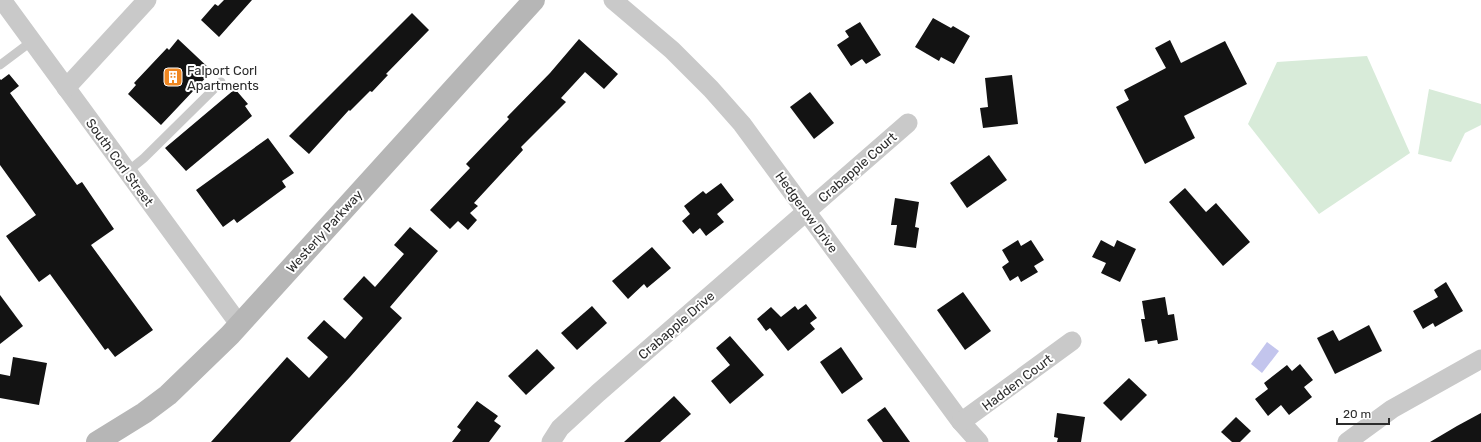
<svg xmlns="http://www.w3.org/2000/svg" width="1481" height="442" font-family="Rubik,sans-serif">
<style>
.green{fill:#d8ebd9}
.water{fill:#c3c5ed}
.building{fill:#131313}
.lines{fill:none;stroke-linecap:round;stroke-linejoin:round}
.lane{stroke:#c9c9c9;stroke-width:9}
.street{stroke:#c9c9c9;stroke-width:19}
.secondary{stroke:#b6b6b6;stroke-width:22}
.labels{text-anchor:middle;stroke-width:4;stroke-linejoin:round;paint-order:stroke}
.poi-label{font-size:13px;fill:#2c2c2c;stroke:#fff;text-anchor:start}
.street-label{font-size:13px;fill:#2c2c2c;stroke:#fff}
</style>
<rect width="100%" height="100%" fill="#fff"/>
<!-- green -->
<g class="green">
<path d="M1367,56L1410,153L1319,214L1248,124L1277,62Z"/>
<path d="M1429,89L1481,104V125L1465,133L1451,162L1418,154Z"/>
</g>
<!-- water -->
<path class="water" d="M1267,342L1279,351L1262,373L1251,364Z"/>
<!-- building -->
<g class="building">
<path d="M224,0H252L219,37L201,20L215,4L218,6Z"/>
<path d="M412,13L429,30L386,74L388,75L372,92L370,91L350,111L349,110L309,154L289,136Z"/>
<path d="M933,18L951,28L953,26L970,36L954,64L941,57L939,61L915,47Z"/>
<path d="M860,22L881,55L866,64L862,59L851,66L837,45L849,37L845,31Z"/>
<path d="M178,39L212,71L161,125L128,94L136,85L134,83L167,48L169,50Z"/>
<path d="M579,39L618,74L604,89L585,72L561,98L566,102L521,147L523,150L474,203L478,206L470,213L477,220L468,230L458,221L450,229L430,210L470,168L466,164L509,119L507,117L550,73Z"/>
<path d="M1170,40L1181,63L1225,41L1247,84L1184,116L1195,138L1145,164L1116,107L1129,100L1124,90L1166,68L1155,48Z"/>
<path d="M9,74L19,86L10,93L77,185L82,182L114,229L91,245L153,330L115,357L108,348L105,350L50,274L39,282L6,236L36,215L0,165V79L1,80Z"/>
<path d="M1012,75L1018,124L983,128L980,108L988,107L985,78Z"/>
<path d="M235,89L248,104L245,106L252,116L186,171L165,148Z"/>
<path d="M810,92L834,123L814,139L790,107Z"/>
<path d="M268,138L294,173L282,181L286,187L237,223L234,219L223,227L196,190Z"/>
<path d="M989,155L1007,180L967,208L950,183Z"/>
<path d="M721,183L734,200L717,214L724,222L706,236L700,228L693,234L682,221L690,214L684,206L703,191L706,194Z"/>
<path d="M1185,188L1206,212L1216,203L1250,242L1223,266L1169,202Z"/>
<path d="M895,198L919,202L915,227L919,228L916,248L894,245L897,225H891Z"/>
<path d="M410,227L438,251L390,307L402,318L350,377L290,442H211L287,357L309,378L328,357L307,338L324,320L345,339L363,318L343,299L364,276L375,287L404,254L394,245Z"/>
<path d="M1018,240L1021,246L1031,240L1044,260L1034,266L1038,272L1021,282L1018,276L1010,281L1002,267L1009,262L1002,250Z"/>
<path d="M1101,240L1114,247L1117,240L1136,249L1120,282L1101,273L1106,263L1092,257Z"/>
<path d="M652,247L671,268L647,288L644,284L628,299L612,281Z"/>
<path d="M1446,282L1463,311L1435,327L1433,323L1423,329L1413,311L1438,297L1434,290Z"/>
<path d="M963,292L991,331L965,350L937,310Z"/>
<path d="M0,295L23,326L0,344Z"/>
<path d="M1165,297L1168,315L1174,314L1178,340L1158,344L1157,340L1145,342L1141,319H1145L1142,301Z"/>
<path d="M806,304L817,318L810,323L815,329L788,351L770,328L766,331L757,319L771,307L781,317L795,306L798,310Z"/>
<path d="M592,306L607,323L577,350L561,333Z"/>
<path d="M1369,325L1382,351L1335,374L1317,338L1333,330L1339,341Z"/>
<path d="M730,336L764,375L730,404L711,381L730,365L716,348Z"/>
<path d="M841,347L863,379L842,394L820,362Z"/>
<path d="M537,349L555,368L526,395L508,376Z"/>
<path d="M13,357L47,363L39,405L0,398V374L10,376Z"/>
<path d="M1300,364L1313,380L1304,387L1312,397L1289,415L1281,405L1268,416L1255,399L1268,389L1264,383L1287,365L1292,371Z"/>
<path d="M1129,378L1147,395L1121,421L1103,403Z"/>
<path d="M674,396L691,414L660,442H624Z"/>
<path d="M477,401L498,416L494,421L501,426L489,442H452L461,430L457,427Z"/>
<path d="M885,407L910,442H883L867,420Z"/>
<path d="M1057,413L1085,417L1081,442H1057L1058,438L1054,437Z"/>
<path d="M1481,413V442H1430L1457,426Z"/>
<path d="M1236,417L1251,431L1240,442H1232L1221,432Z"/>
</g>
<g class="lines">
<!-- lane -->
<g class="lane">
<path d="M0,65L32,41"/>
<path d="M127,172L144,158L221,82"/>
</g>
<!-- street -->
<g class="street">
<path d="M2,0L239,324"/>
<path d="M613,0L672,50L711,89L742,124L961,422L979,442"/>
<path d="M66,88L147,0"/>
<path d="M961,422L1072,341"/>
<path d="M551,442L560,428L598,393L908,123"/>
<path d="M1347,442L1392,409L1481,359"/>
</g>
<!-- secondary -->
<path class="secondary" d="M97,442L144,413L168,395L230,335L534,0"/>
</g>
<!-- icons -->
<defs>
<symbol id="building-square" viewBox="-11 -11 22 22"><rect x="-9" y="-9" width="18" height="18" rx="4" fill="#ef8722" stroke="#fff"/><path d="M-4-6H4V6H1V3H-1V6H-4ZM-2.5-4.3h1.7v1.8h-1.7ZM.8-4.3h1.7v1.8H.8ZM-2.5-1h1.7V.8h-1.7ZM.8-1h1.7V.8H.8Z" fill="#fff"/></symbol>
</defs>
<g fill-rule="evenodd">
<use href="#building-square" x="162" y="66" width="22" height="22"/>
</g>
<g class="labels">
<!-- poi labels -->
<g class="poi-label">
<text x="187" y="75">Falport Corl<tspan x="187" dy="15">Apartments</tspan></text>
</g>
<!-- street labels -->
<g class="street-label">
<text transform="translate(120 162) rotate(54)" y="5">South Corl Street</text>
<text transform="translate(857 167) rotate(-41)" y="5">Crabapple Court</text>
<text transform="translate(807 212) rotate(54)" y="5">Hedgerow Drive</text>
<text transform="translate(324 231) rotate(-48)" y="5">Westerly Parkway</text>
<text transform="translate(676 325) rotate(-41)" y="5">Crabapple Drive</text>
<text transform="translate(1017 382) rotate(-37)" y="5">Hadden Court</text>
</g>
</g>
<!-- scale -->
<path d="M1337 418v6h52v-6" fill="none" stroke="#2c2c2c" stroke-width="2"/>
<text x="1343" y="418" font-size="12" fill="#2c2c2c" stroke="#ffffff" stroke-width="3" paint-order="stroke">20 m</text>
</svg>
